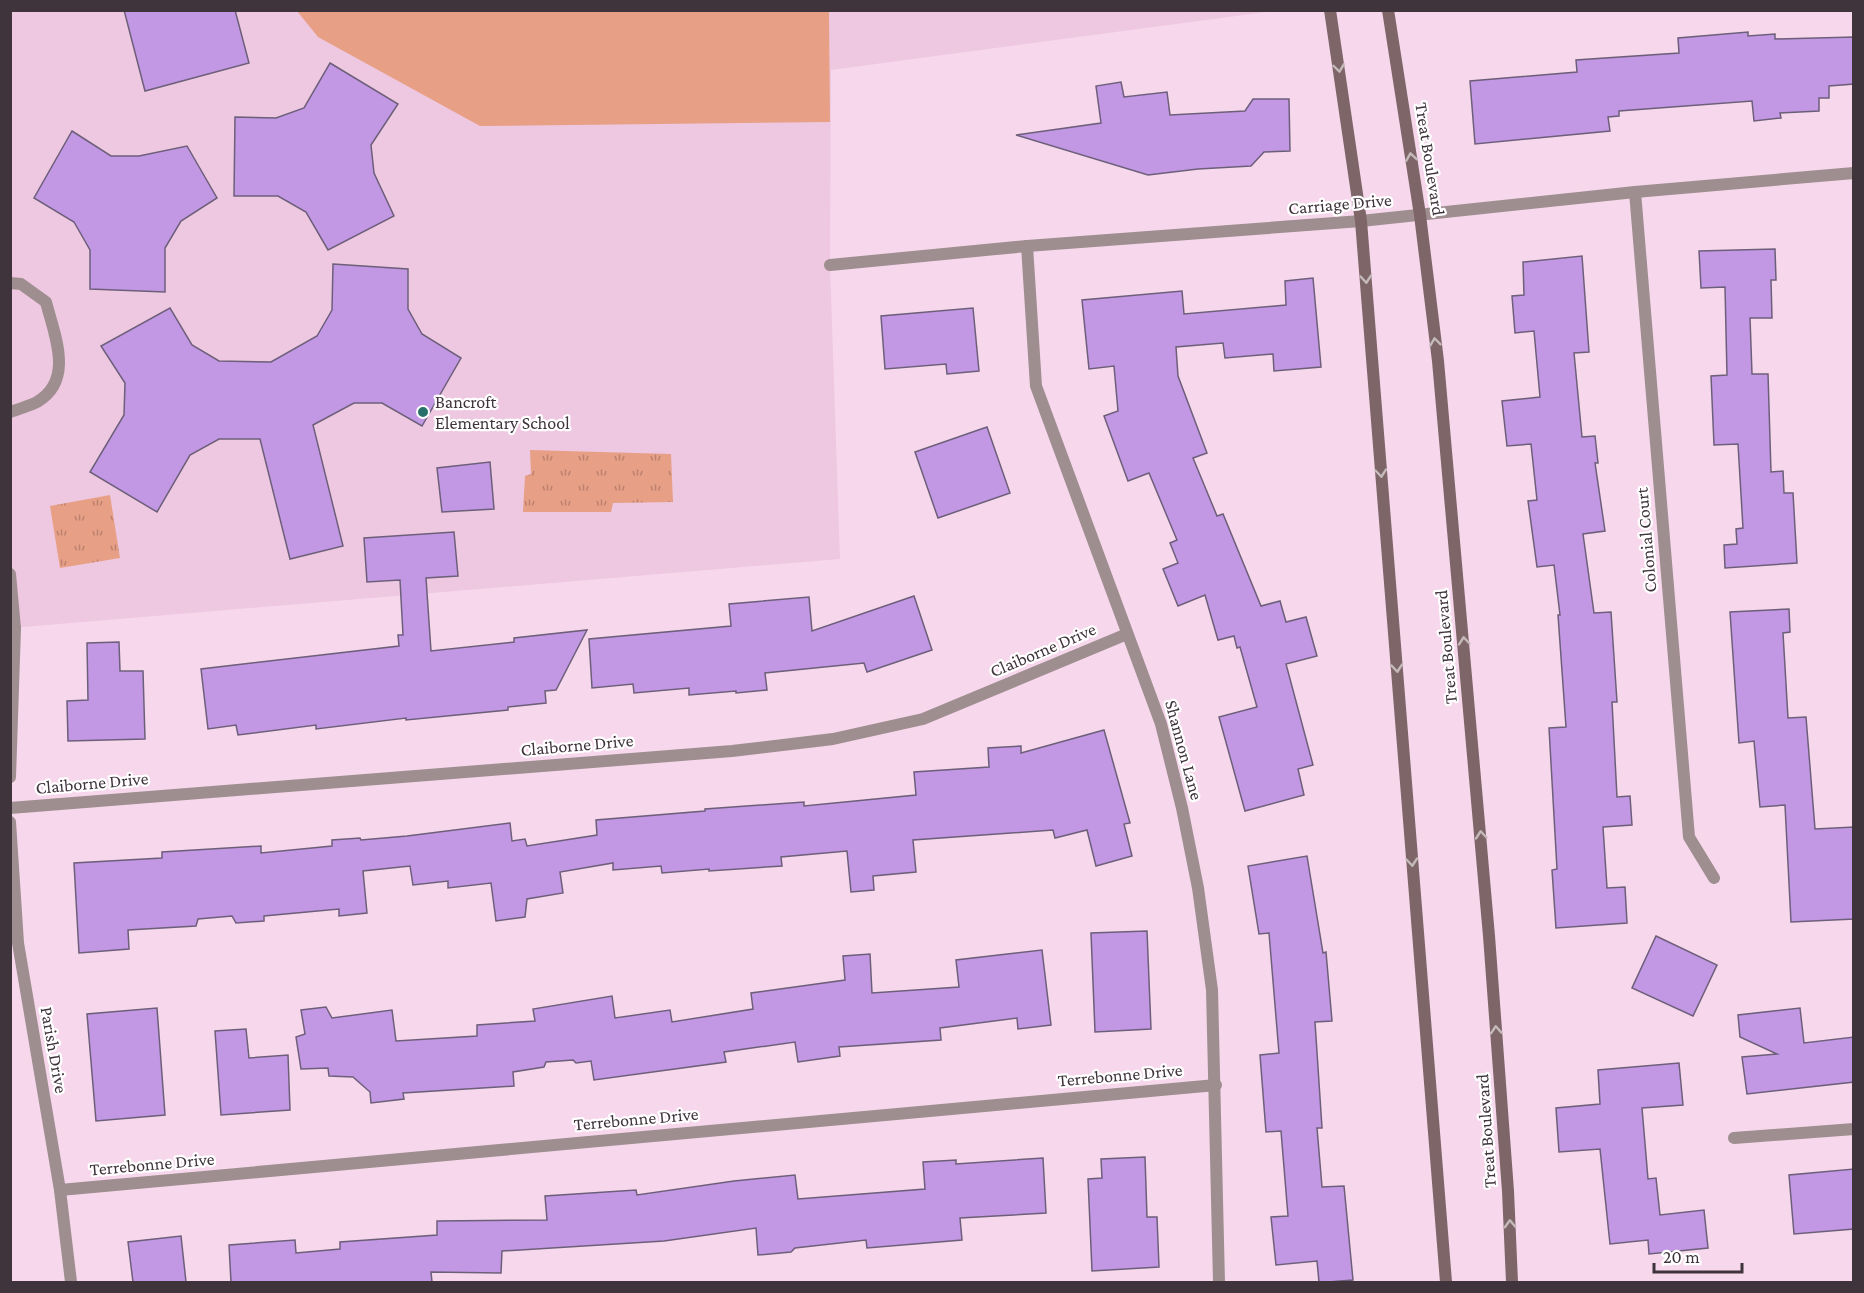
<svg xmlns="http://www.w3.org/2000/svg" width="1864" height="1293" font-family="'Crimson Pro',serif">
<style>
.built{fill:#eec8e0}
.grass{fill:url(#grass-tufts)}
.garden{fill:#e79f86}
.building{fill:#c298e4;stroke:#6d5f7a;stroke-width:1.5}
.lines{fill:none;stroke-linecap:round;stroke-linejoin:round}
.service{stroke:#9e8e8f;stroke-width:12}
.minor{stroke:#9e8e8f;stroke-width:12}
.secondary{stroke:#7d6568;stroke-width:12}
.oneway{stroke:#c4babb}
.poi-dot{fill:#28716b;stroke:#fff;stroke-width:2}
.labels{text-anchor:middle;stroke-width:4.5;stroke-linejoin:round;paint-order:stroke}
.street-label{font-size:18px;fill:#40343c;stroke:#fff}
.poi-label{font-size:18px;fill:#40343c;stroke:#fff;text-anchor:start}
</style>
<defs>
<pattern id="grass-tufts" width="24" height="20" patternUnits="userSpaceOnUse" patternTransform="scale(1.5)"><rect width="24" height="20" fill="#e79f86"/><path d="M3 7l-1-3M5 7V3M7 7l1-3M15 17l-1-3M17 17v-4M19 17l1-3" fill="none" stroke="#bd826f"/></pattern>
</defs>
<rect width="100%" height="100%" fill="#f7d7ec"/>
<!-- built -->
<path class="built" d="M11,11H1274L831,70L830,265L840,559L11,628Z"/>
<!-- grass -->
<g class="grass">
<path d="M530,450L671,454L673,502L613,503L611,512H523L525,476L531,474Z"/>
<path d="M110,495L120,558L60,568L50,506Z"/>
</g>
<!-- garden -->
<path class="garden" d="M297,11H829L830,122L480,126L318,37Z"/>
<!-- building -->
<g class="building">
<path d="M124,10H235L249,63L145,91Z"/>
<path d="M1748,32V36L1775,34V39L1854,37V84L1829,86V98H1819V111L1780,113L1781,118L1754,121L1752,101L1619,111V116L1608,117L1610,131L1475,144L1470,81L1577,72L1576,60L1679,53L1678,38Z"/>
<path d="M330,63L398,104L371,145L374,173L394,216L328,250L306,212L278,196H234L235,117L276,118L304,108Z"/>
<path d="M1121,82L1124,97L1167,92L1170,115L1245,111L1253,99H1289L1290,151L1264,152L1251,166L1198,169L1148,175L1016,135L1101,123L1096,86Z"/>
<path d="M72,131L111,156H139L187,146L217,198L181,221L165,248V292L90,289V250L74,222L34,198Z"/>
<path d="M1775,249L1776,280H1771L1772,318H1750L1752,374H1768L1771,472L1783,471L1784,493H1793L1797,563L1725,568L1724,545L1737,544L1736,529L1743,528L1738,444L1714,445L1711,376L1727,375L1725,287L1701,288L1699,251Z"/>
<path d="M1582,256L1589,352L1574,353L1582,437L1595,436L1598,463H1595L1605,531L1583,534L1594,613L1611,612L1617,702H1612L1617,797L1630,796L1632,825L1603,827L1607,888L1625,887L1627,923L1556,928L1552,870L1557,869L1549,728L1566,727L1558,615H1560L1554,565L1537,567L1528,501L1537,500L1531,444L1507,446L1502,401L1540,397L1534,331L1515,333L1512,296L1524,295L1523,262Z"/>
<path d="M333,264L408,269V309L422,334L461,358L422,426L382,403H354L313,425L343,546L290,559L260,439H219L190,455L157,512L90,472L124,415L125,383L101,346L170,308L192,345L219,361L271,362L317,336L332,310Z"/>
<path d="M1313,278L1321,367L1274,371L1273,354L1225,358L1223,343L1176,347L1178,376L1207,453L1193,458L1217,516L1223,514L1261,606L1280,601L1286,622L1306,617L1317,656L1286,664L1313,765L1298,769L1304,795L1245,811L1219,717L1257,707L1240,647L1237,648L1234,636L1218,640L1205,595L1178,606L1163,569L1178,563L1170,543L1177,540L1149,473L1128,481L1104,416L1118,411L1114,366L1089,369L1082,300L1182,291L1184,314L1286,305L1285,281Z"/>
<path d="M973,308L979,371L947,374L946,364L885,369L881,316Z"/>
<path d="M987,427L1010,493L938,518L915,452Z"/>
<path d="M490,462L494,509L442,512L437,468Z"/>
<path d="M454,532L458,576L426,578L431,651L514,642V638L587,630L556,690L545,691L546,703L508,707V710L406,720V718L316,729V725L238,735L236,725L208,729L201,669L399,646L398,635H403L400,580L367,582L364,538Z"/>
<path d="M914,596L932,650L867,672L864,663L765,673L767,690L736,693V691L689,695V688L634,693L633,684L592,688L589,639L731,626L729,604L809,597L812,631Z"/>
<path d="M1789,609L1790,632L1783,633L1788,718L1806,717L1815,829L1854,827V919L1791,922L1785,805L1760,807L1754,741L1739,743L1730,612Z"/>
<path d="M119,642L120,671H143L145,739L68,741L67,701L88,700L87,643Z"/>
<path d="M1104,730L1130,823L1124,824L1132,856L1096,866L1087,830L1055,838L1053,830L913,840L916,872L873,876L874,890L851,892L847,851L781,857L782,866L709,871V869L662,873L661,866L613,870V863L560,872L563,893L527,899L525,917L496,921L491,883L448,888V881L413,885L410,866L363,871L367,913L339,916V909L264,916V921L236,923L232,916L198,919L196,926L128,930L129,949L79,953L74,863L162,858V852L261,846V853L332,846V840L360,838L361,840L407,836L510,823L512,841L525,839L527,846L597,835L596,820L705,811V809L804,802V806L916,795L914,772L989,767L988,748L1021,746V753Z"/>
<path d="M1307,856L1323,953L1326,952L1332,1021L1315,1022L1322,1128H1317L1322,1187L1344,1186L1353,1280L1328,1282H1319L1317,1261L1276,1265L1271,1217L1288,1216L1281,1131L1266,1132L1260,1055L1279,1053L1269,933L1259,934L1248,866Z"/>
<path d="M1147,931L1151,1029L1095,1032L1091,933Z"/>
<path d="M1656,936L1717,965L1693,1016L1632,988Z"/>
<path d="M1042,950L1051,1025L1018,1029L1017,1018L940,1028L941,1040L839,1047L840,1056L798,1062L795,1042L724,1052L726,1062L594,1080L591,1061L576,1063L573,1060L546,1062L544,1067L513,1072L514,1086L403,1093L404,1099L371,1103L370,1092L353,1077L329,1076L328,1068L301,1069L296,1037L305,1034L301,1010L326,1007L332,1018L392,1010L396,1041L477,1036V1025L535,1021L533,1009L612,996L615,1018L670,1010L672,1022L753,1009L751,993L845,980L843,956L870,954L872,993L959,987L956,960Z"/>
<path d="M157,1008L165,1115L96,1121L87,1014Z"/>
<path d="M1800,1008L1804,1043L1854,1037V1082L1747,1094L1742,1057L1777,1054L1740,1037L1738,1015Z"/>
<path d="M246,1029L249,1058L288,1055L290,1110L221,1115L215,1031Z"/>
<path d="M1679,1063L1683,1105L1642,1108L1648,1179L1656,1178L1660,1215L1704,1210L1708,1248L1649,1254L1648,1240L1610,1244L1600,1149L1559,1152L1556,1108L1600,1104L1598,1070Z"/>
<path d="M1145,1157L1147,1217H1157L1159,1267L1092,1271L1088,1179L1102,1178L1101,1159Z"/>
<path d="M1043,1158L1046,1213L960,1218L962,1240L867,1248L866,1240L795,1248L791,1252L758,1255L756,1228L664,1241L502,1251L501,1273L431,1272L432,1282H231L229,1245L295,1240L296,1253L340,1249V1242L437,1235V1221L547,1220L545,1196L636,1190L637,1195L734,1181L795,1175L798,1199L849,1195L925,1189L923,1162L956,1160V1164Z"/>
<path d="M1854,1169V1229L1794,1234L1789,1175Z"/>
<path d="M181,1236L186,1282H133L128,1242Z"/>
</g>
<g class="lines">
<!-- service -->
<g class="service">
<path d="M10,283L21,284L46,302C54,334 75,380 37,402C29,406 19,409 10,412"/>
<path d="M10,574L15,628"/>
</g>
<!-- minor -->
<g class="minor">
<path d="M1635,192L1689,837L1714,878"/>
<path d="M1027,246L1036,386L1161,724L1182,808L1198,888L1212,990L1219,1282"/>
<path d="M830,265L1027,246L1361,221L1635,192L1854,173"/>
<path d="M10,777L15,628"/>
<path d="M10,808L732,751L833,739L923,719L1127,634"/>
<path d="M10,822L18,943L60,1190L71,1282"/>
<path d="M1734,1138L1854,1129"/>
<path d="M60,1190L1216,1085"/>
</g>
<!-- secondary -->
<g class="secondary">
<path d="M1330,10L1361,221L1446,1282"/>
<path d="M1388,10L1420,215L1438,361L1489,936L1508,1191L1512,1282"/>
</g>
</g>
<!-- one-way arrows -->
<defs><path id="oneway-chevron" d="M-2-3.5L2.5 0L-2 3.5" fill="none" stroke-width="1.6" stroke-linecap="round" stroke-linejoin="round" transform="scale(1.5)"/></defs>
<g class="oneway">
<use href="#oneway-chevron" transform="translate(1339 68) rotate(82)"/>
<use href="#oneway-chevron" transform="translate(1411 157) rotate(-99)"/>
<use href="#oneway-chevron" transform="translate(1366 279) rotate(85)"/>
<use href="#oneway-chevron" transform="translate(1435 342) rotate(-97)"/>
<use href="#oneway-chevron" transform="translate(1381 473) rotate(85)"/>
<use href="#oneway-chevron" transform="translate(1464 641) rotate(-95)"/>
<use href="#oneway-chevron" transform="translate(1397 668) rotate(85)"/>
<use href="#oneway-chevron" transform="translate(1481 835) rotate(-95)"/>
<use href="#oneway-chevron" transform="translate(1412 862) rotate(85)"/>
<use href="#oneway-chevron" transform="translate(1496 1030) rotate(-94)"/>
<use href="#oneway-chevron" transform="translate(1510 1224) rotate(-92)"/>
</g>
<!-- markers -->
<circle class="poi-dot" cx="423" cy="412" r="6"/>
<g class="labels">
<!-- street labels -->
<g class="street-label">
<text transform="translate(1430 159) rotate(81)" y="6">Treat Boulevard</text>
<text transform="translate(1340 204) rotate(-5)" y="6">Carriage Drive</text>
<text transform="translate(1646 540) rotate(-95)" y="6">Colonial Court</text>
<text transform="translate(1446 647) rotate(-95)" y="6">Treat Boulevard</text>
<text transform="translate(1043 650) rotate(-23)" y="6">Claiborne Drive</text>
<text transform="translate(577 745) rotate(-5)" y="6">Claiborne Drive</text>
<text transform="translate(1184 750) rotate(75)" y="6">Shannon Lane</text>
<text transform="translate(92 783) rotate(-5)" y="6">Claiborne Drive</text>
<text transform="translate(54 1050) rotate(80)" y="6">Parish Drive</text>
<text transform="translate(1120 1075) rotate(-5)" y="6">Terrebonne Drive</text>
<text transform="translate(636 1119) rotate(-5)" y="6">Terrebonne Drive</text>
<text transform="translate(1486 1131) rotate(-94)" y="6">Treat Boulevard</text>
<text transform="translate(152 1164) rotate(-5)" y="6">Terrebonne Drive</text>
</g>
<!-- poi labels -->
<g class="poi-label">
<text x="435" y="408">Bancroft<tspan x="435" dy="21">Elementary School</tspan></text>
</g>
</g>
<!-- border -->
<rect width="1864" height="1293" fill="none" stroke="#40343c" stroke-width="24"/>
<!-- scale -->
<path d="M1654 1263v9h88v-9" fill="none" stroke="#40343c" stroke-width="3"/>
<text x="1663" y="1263" font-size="18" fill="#40343c" stroke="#ffffff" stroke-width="4.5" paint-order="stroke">20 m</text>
</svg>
